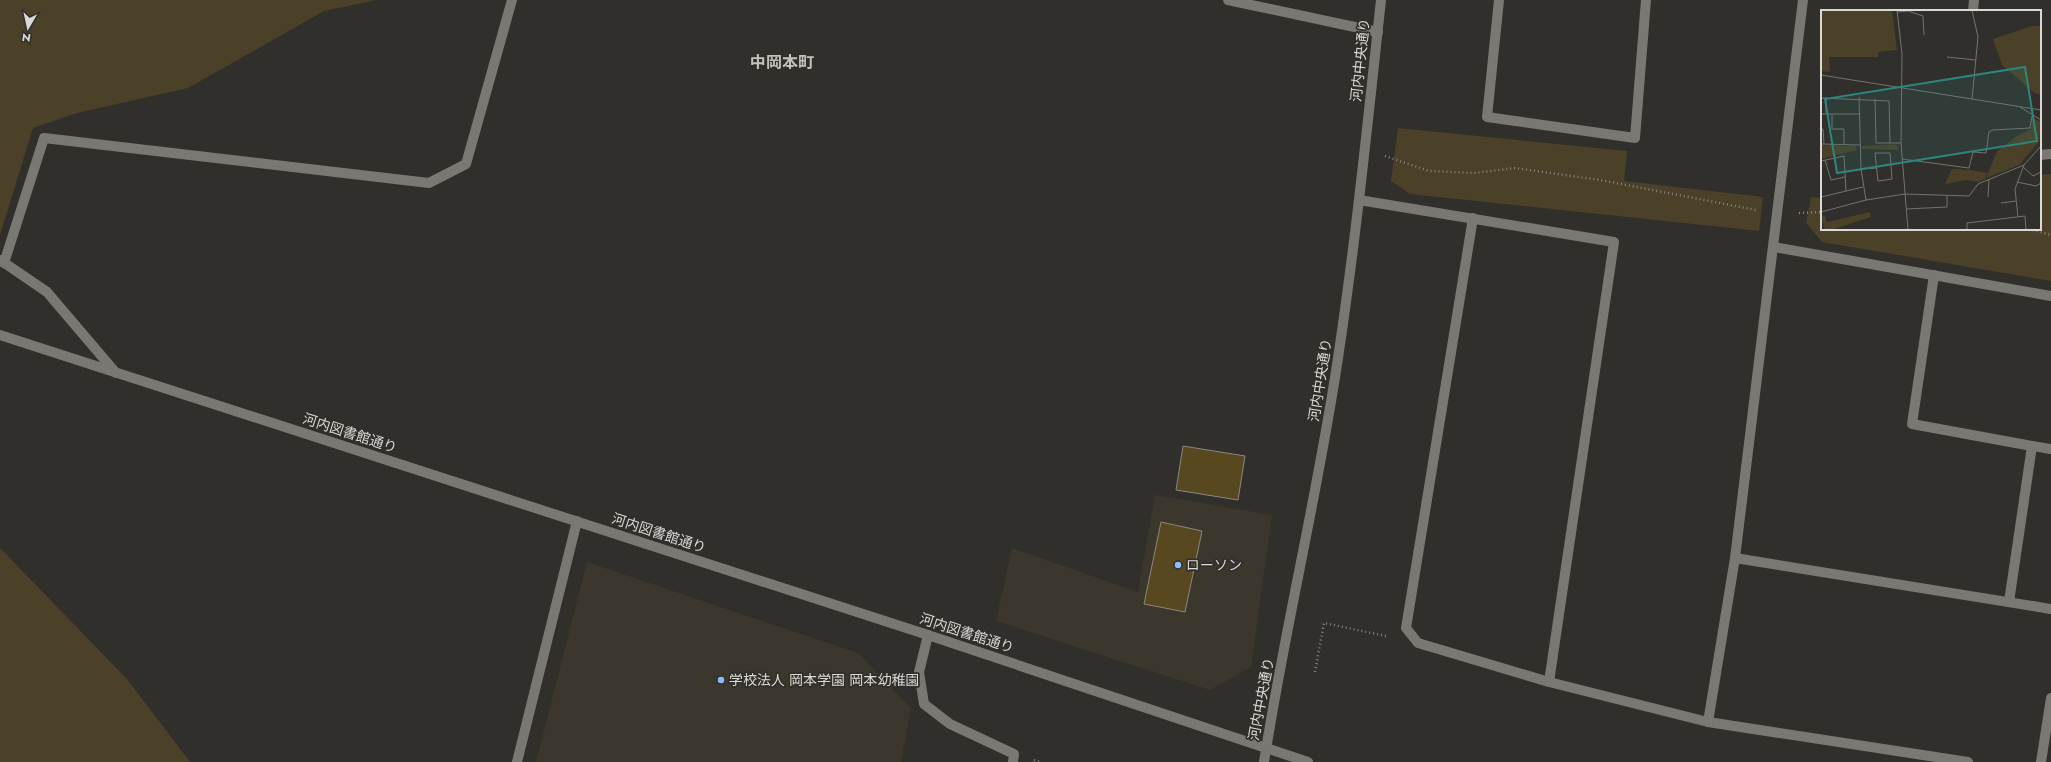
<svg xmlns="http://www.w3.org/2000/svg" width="2051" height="762" font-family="Jost,'Noto Sans JP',sans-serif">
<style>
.built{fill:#3b372d}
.green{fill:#4b4128}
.building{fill:#574820;stroke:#8a8883}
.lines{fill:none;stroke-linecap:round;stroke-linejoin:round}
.path{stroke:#858480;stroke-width:2.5;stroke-dasharray:1 3;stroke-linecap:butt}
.minor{stroke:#7a7873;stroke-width:10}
.poi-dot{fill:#90b8fd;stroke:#312f2b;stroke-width:1.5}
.labels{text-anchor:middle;stroke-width:3.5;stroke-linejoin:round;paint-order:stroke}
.street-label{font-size:14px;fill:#dad9d6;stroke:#312f2b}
.poi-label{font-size:14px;fill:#dad9d6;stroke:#312f2b;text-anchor:start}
.quarter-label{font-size:16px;font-weight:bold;fill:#c3c1bb;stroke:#312f2b}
.inset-road{fill:none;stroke:#75736f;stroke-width:1}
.view{fill:#2d857e;fill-opacity:0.15;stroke:#2d857e;stroke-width:2}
.inset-edge{fill:none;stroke:#dad9d6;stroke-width:2}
</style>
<rect width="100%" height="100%" fill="#312f2b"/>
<!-- built -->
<g class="built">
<path d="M1155,495L1272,515L1251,667L1210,690L996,621L1012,548L1138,592Z"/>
<path d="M587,562L858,653L911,708L901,762H536Z"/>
</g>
<!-- green -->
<g class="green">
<path d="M0,0H377L324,11L188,88L77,113L33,128L0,235Z"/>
<path d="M1398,128L1627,151L1624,181L1763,197L1759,231L1410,194L1391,181Z"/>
<path d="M2051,174V281L1822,242L1806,223L1811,197L1822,198V229H2040V175Z"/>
<path d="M0,548L127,679L190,762H0Z"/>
</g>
<!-- building -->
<g class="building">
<path d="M1183,446L1245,456L1238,500L1176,490Z"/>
<path d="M1161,522L1202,531L1185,612L1144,604Z"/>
</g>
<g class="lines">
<!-- path -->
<g class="path">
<path d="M1385,156L1429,171L1474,173L1515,168L1600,180L1756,210"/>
<path d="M1799,213L1822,212"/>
<path d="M1935,229H1963"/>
<path d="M2029,229L2051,235"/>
<path d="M1315,672L1324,623L1386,636"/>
<path d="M1034,760L1040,762"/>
</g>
<!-- minor -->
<g class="minor">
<path d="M1228,0L1378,32"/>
<path d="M1499,0L1487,117L1635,138L1646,0"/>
<path d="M1973,11L1974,0"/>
<path d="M2040,155L2051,154"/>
<path d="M1359,200L1614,242L1549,682"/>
<path d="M1473,218L1406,628L1418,643L1549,682L1708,722L1968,762"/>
<path d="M1774,247L2051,296"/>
<path d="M0,260L47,292L116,373"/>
<path d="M4,263L44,138L429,183L466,164L512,0"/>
<path d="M1934,275L1912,424L2032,446L2009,602"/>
<path d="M0,335L928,635L1308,762"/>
<path d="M2032,446L2051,449"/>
<path d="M1735,558L2051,609"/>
<path d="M928,635L919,672L924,704L950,724L1014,754L1013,762"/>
<path d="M1708,722L1735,558L1803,0"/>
<path d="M517,762L577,521"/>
<path d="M1264,762C1285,627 1318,493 1338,358C1356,239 1368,119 1381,0"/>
<path d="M2041,762L2051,698"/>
</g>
</g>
<!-- markers -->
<g class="poi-dot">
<circle cx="1178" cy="565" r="4"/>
<circle cx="721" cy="680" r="4"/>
</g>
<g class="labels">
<!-- street labels -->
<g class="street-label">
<text transform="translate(1360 60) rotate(-84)" y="5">河内中央通り</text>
<text transform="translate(1320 380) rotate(-81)" y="5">河内中央通り</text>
<text transform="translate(350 433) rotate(18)" y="5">河内図書館通り</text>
<text transform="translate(659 533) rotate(18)" y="5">河内図書館通り</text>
<text transform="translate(967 633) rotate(18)" y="5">河内図書館通り</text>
<text transform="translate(1261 699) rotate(-79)" y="5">河内中央通り</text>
</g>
<!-- poi labels -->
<g class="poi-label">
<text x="1186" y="570">ローソン</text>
<text x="729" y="685">学校法人 岡本学園 岡本幼稚園</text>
</g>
<!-- quarter labels -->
<g class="quarter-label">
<text x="782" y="68">中岡本町</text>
</g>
</g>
<!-- overview -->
<g transform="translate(1821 10)">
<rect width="220" height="220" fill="#312f2b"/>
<path d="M0,0H71L76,40L57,42V47H8L9,62L0,61ZM211,16H220V85L212,82L181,55L172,29ZM212,108L220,112L218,132L198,155L165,168L176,141L196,126L210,119ZM75,134L78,140L41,139V136ZM0,135L35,136L36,140L0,149ZM131,159L150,160L166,163L164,169L158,172L146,170L124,174ZM49,202L50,207L10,220H4L0,207L4,205L6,212Z" fill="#4b4128"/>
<path class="inset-road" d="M76,0L81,44L80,133L87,220M151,0L157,27L151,89M76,2L87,1L102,6L103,25M126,47L155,50M0,65L220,100M5,87V104M38,87L40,159L45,190M0,88L68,91L69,133M54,89L55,133H80M199,97L220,110M0,104H38M11,104V119H23V134M0,119H2L3,134M0,134L39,135M54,143H69L71,169L57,171ZM81,149L148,158L152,142L165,143L168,122L171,120L209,118L211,106M4,150L10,170L24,167M0,151L23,146L25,181M202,157L212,166L220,162M40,159L56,158M196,172L215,176L220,173M0,187L42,177M167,187L168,169M180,193L195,191M85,199L126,197V186M0,202L45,190L84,184L148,186L157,174L203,155M197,207L194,179L203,155L220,136M146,220V213L204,206L205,220"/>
<path class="view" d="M204,57L216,131L16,163L4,89Z"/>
<rect width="220" height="220" class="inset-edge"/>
</g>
<!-- north arrow -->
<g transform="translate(28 28) rotate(189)" stroke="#312f2b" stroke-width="3" paint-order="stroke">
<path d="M0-3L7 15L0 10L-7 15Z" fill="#dad9d6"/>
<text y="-6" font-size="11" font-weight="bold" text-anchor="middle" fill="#dad9d6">N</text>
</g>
</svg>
